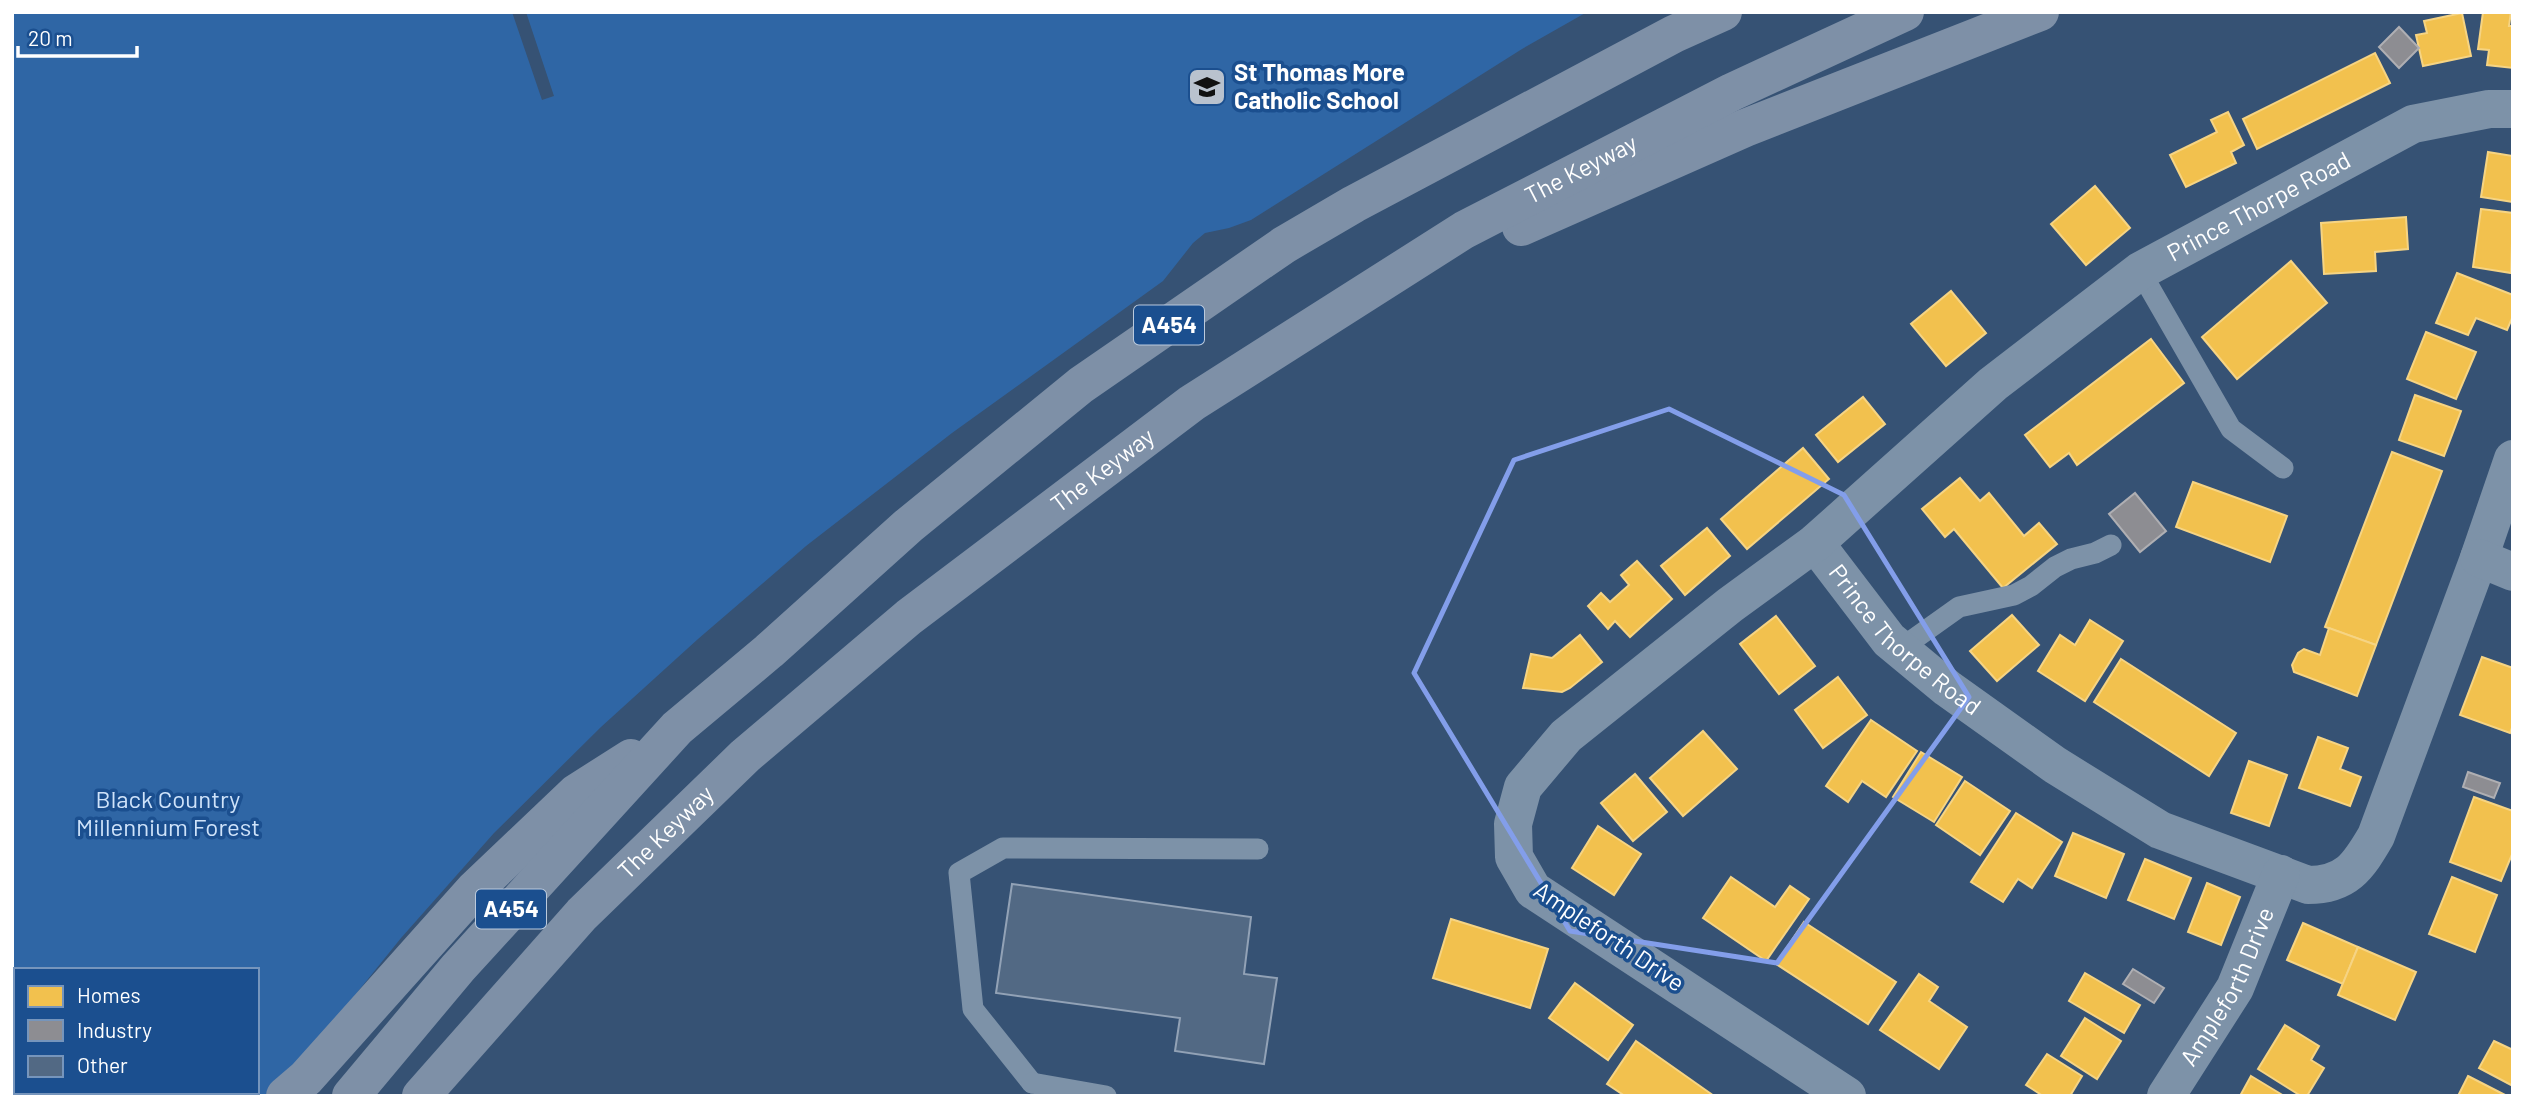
<svg xmlns="http://www.w3.org/2000/svg" width="2525" height="1108" font-family="Barlow,sans-serif">
<style>
.green{fill:#2f66a5}
.homes{fill:#f2c14e;stroke:#f6d483;stroke-width:2}
.industry{fill:#8d8d92;stroke:#afafb3;stroke-width:2}
.building{fill:#526984;stroke:#92a2b6;stroke-width:2}
.lines{fill:none;stroke-linecap:round;stroke-linejoin:round}
.service{stroke:#7d92a8;stroke-width:21}
.minor{stroke:#7d92a8;stroke-width:38}
.trunk{stroke:#7e90a7;stroke-width:38}
.marked{fill:none;stroke:#839eea;stroke-width:5;stroke-linejoin:round}
.labels{text-anchor:middle;stroke-width:7;stroke-linejoin:round;paint-order:stroke}
.shield{fill:#1b4f8f;stroke:#bbcadd;stroke-width:2}
.shield-label{font-size:23px;font-weight:bold;fill:#fff}
.poi-label{font-size:24px;font-weight:bold;fill:#fff;stroke:#1b4f8f;text-anchor:start}
.street-label{font-size:24px;fill:#fff;stroke:#1b4f8f}
.park-label{font-size:24px;fill:#cfe3fa;stroke:#1b4f8f}
</style>
<rect width="100%" height="100%" fill="#365274"/>
<!-- green -->
<path class="green" d="M12,12H512L542,100L554,96L526,12H1587L1522,49L1251,220L1229,228L1205,233L1193,243L1163,281L952,433L806,546L698,639L601,727L494,833L401,938L343,1010L288,1073L264,1096H44L39,1092H257V970H16V1065L12,1059Z"/>
<!-- homes -->
<g class="homes">
<path d="M2483,12H2511L2509,26H2513V68L2487,65L2489,50L2478,49Z"/>
<path d="M2462,13L2471,56L2423,66L2416,35L2427,33L2424,21Z"/>
<path d="M2375,53L2390,83L2257,149L2243,119Z"/>
<path d="M2228,112L2244,145L2231,152L2236,163L2186,187L2170,155L2217,132L2211,120Z"/>
<path d="M2488,152L2513,156V202L2481,197Z"/>
<path d="M2095,186L2130,228L2086,265L2051,224Z"/>
<path d="M2481,209L2513,213L2511,273L2473,267Z"/>
<path d="M2406,217L2408,249L2375,252L2376,271L2324,274L2321,223Z"/>
<path d="M2291,261L2327,303L2237,379L2202,337Z"/>
<path d="M2457,273L2513,295V316L2507,330L2476,318L2468,335L2436,323Z"/>
<path d="M1951,291L1986,333L1946,366L1911,324Z"/>
<path d="M2426,332L2476,352L2456,399L2407,379Z"/>
<path d="M2151,339L2184,383L2077,465L2069,453L2050,467L2025,435Z"/>
<path d="M2415,395L2461,411L2444,456L2399,440Z"/>
<path d="M1863,397L1885,424L1838,462L1816,435Z"/>
<path d="M1803,448L1829,479L1747,549L1721,519Z"/>
<path d="M2392,452L2442,471L2376,645L2325,627Z"/>
<path d="M1960,478L1980,501L1989,493L2024,536L2039,523L2057,544L2003,588L1954,529L1945,537L1922,509Z"/>
<path d="M2193,482L2287,516L2270,562L2176,527Z"/>
<path d="M1707,528L1730,556L1685,595L1661,566Z"/>
<path d="M1637,561L1672,599L1630,637L1615,621L1608,629L1588,606L1601,593L1610,602L1629,585L1621,575Z"/>
<path d="M2012,615L2039,645L1997,681L1970,651Z"/>
<path d="M1776,616L1815,666L1779,694L1740,644Z"/>
<path d="M2090,620L2123,641L2085,701L2038,671L2060,635L2075,645Z"/>
<path d="M2329,628L2376,645L2357,696L2294,672L2292,665L2298,653L2304,649L2320,655Z"/>
<path d="M1580,635L1602,662L1570,688L1562,692L1523,688L1531,654L1552,658Z"/>
<path d="M2482,657L2513,668V725L2510,733L2460,715Z"/>
<path d="M2121,659L2236,733L2209,776L2094,702Z"/>
<path d="M1838,677L1867,715L1823,748L1795,710Z"/>
<path d="M1871,720L1917,751L1886,797L1862,781L1848,802L1826,786Z"/>
<path d="M1703,731L1737,769L1683,816L1650,778Z"/>
<path d="M2318,737L2348,748L2340,769L2361,777L2350,806L2299,788Z"/>
<path d="M1921,752L1962,777L1934,822L1893,797Z"/>
<path d="M2249,761L2287,775L2269,826L2231,813Z"/>
<path d="M1635,774L1667,812L1633,841L1601,803Z"/>
<path d="M1965,781L2010,811L1980,855L1936,825Z"/>
<path d="M2474,797L2513,811V852L2501,881L2450,862Z"/>
<path d="M2016,813L2062,842L2032,888L2018,879L2003,902L1971,882Z"/>
<path d="M1598,826L1641,854L1614,895L1572,868Z"/>
<path d="M2073,833L2124,854L2106,898L2055,876Z"/>
<path d="M2145,859L2191,878L2174,919L2128,900Z"/>
<path d="M1731,877L1775,907L1790,886L1809,899L1766,961L1703,918Z"/>
<path d="M2452,877L2497,895L2475,952L2429,934Z"/>
<path d="M2207,883L2240,897L2221,945L2188,932Z"/>
<path d="M1451,919L1548,949L1530,1008L1433,978Z"/>
<path d="M1804,922L1896,982L1868,1024L1776,964Z"/>
<path d="M2303,923L2358,947L2343,984L2287,960Z"/>
<path d="M2358,947L2416,972L2395,1020L2338,995Z"/>
<path d="M2085,973L2140,1005L2124,1033L2069,1001Z"/>
<path d="M1919,974L1938,987L1929,1001L1967,1027L1939,1069L1880,1030Z"/>
<path d="M1575,983L1633,1025L1608,1060L1549,1018Z"/>
<path d="M2085,1018L2121,1041L2097,1079L2061,1056Z"/>
<path d="M2285,1025L2319,1046L2311,1060L2324,1068L2307,1096H2301L2258,1069Z"/>
<path d="M1636,1041L1714,1096H1625L1607,1084Z"/>
<path d="M2494,1041L2513,1050V1086L2479,1068Z"/>
<path d="M2047,1054L2082,1076L2070,1096H2043L2026,1085Z"/>
<path d="M2251,1076L2284,1096H2240Z"/>
<path d="M2468,1076L2507,1096H2458Z"/>
</g>
<!-- industry -->
<g class="industry">
<path d="M2399,27L2419,48L2399,68L2379,47Z"/>
<path d="M2135,493L2166,531L2140,552L2109,514Z"/>
<path d="M2468,772L2500,783L2494,798L2463,787Z"/>
<path d="M2133,969L2164,988L2154,1003L2123,984Z"/>
</g>
<!-- building -->
<path class="building" d="M1012,884L1251,917L1244,974L1277,978L1264,1064L1175,1051L1180,1018L996,993Z"/>
<g class="lines">
<!-- service -->
<g class="service">
<path d="M2140,271L2231,429L2283,468"/>
<path d="M1900,649L1959,607L2014,595L2031,586L2055,567L2071,559L2095,553L2111,545"/>
<path d="M1032,1083L973,1009L959,873L1003,848L1258,849"/>
<path d="M1032,1083L1106,1096"/>
</g>
<!-- minor -->
<g class="minor">
<path id="s1" d="M1815,543L1889,640L1947,688L2055,765L2160,830L2308,885C2346,885 2358,867 2376,836L2479,558L2513,459"/>
<path d="M2479,558L2513,572"/>
<path id="s2" d="M1847,1096L1533,890L1514,857L1513,824L1523,787L1566,736L1730,605L1815,543L1993,384L2140,271L2413,124L2489,109H2513"/>
<path id="s3" d="M2166,1096L2235,988L2281,874"/>
</g>
<!-- trunk -->
<g class="trunk">
<path d="M1521,227L1745,128L2040,12"/>
<path d="M12,1093L15,1096"/>
<path d="M285,1096L306,1078L475,889L576,793L631,758"/>
<path d="M351,1096L458,968L677,728L769,651L908,526L1081,385L1284,245L1354,204L1674,34L1723,12"/>
<path id="s4" d="M421,1096L582,914L745,756L909,617L1192,403L1464,230L1732,92L1905,12"/>
</g>
</g>
<!-- marked area -->
<path class="marked" d="M1669,409L1844,495L1969,697L1777,963L1570,931L1414,673L1514,460Z"/>
<!-- icons -->
<defs>
<symbol id="school-square" viewBox="-11 -11 22 22"><rect x="-9" y="-9" width="18" height="18" rx="4" fill="#b9c2ce" stroke="#1b4f8f"/><path d="M0-5L7-2L0 1L-7-2ZM-4 1L0 2.5L4 1V4Q0 6-4 4Z" fill="#111"/></symbol>
</defs>
<g fill-rule="evenodd">
<use href="#school-square" x="1185" y="65" width="44" height="44"/>
</g>
<g class="labels">
<!-- shield labels -->
<g class="shield">
<rect x="1134" y="305.5" width="70" height="39" rx="5"/>
<rect x="476" y="889.5" width="70" height="39" rx="5"/>
</g>
<g class="shield-label">
<text x="1169" y="333">A454</text>
<text x="511" y="917">A454</text>
</g>
<!-- poi labels -->
<g class="poi-label">
<text x="1234" y="81">St Thomas More<tspan x="1234" dy="28">Catholic School</tspan></text>
</g>
<!-- street labels -->
<g class="street-label">
<text dy="8" stroke="none"><textPath href="#s4" startOffset="1494">The Keyway</textPath></text>
<text dy="8" stroke="none"><textPath href="#s2" startOffset="1426">Prince Thorpe Road</textPath></text>
<text dy="8" stroke="none"><textPath href="#s4" startOffset="928">The Keyway</textPath></text>
<text dy="8" stroke="none"><textPath href="#s1" startOffset="133">Prince Thorpe Road</textPath></text>
<text dy="8" stroke="none"><textPath href="#s4" startOffset="360">The Keyway</textPath></text>
<text transform="translate(1609 937) rotate(34)" y="8">Ampleforth Drive</text>
<text dy="8" stroke="none"><textPath href="#s3" startOffset="126">Ampleforth Drive</textPath></text>
</g>
<!-- park labels -->
<g class="park-label">
<text x="168" y="808">Black Country<tspan x="168" dy="28">Millennium Forest</tspan></text>
</g>
</g>
<!-- border -->
<rect width="2525" height="1108" fill="none" stroke="#ffffff" stroke-width="28"/>
<!-- legend -->
<rect x="14" y="968" width="245" height="126" fill="#1b4f8f" stroke="#7695bc" stroke-width="2"/>
<rect x="28" y="986" width="35" height="21" fill="#f2c14e" stroke="#7695bc" stroke-width="2"/>
<text x="77" y="1003" font-size="21" fill="#ffffff">Homes</text>
<rect x="28" y="1020" width="35" height="21" fill="#8d8d92" stroke="#7695bc" stroke-width="2"/>
<text x="77" y="1038" font-size="21" fill="#ffffff">Industry</text>
<rect x="28" y="1056" width="35" height="21" fill="#526984" stroke="#7695bc" stroke-width="2"/>
<text x="77" y="1073" font-size="21" fill="#ffffff">Other</text>
<!-- scale -->
<path d="M18 46v10h119v-10" fill="none" stroke="#ffffff" stroke-width="3.5"/>
<text x="28" y="46" font-size="21" fill="#ffffff" stroke="#1b4f8f" stroke-width="5" paint-order="stroke">20 m</text>
</svg>
